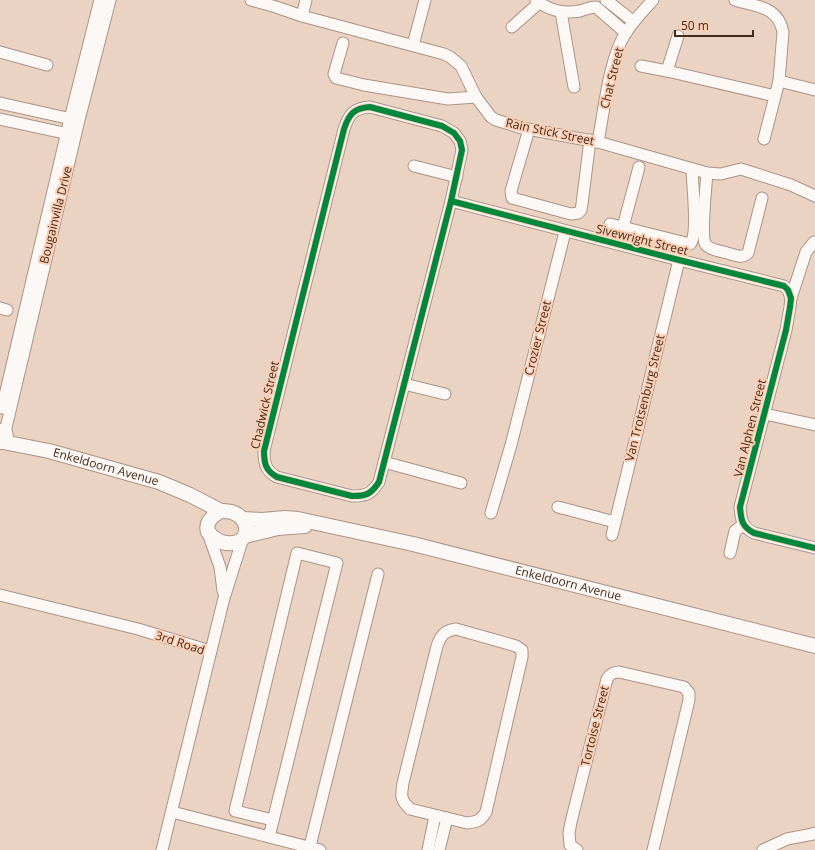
<svg xmlns="http://www.w3.org/2000/svg" width="815" height="850" font-family="'Open Sans',sans-serif">
<style>
.lines{fill:none;stroke-linecap:round;stroke-linejoin:round}
.minor-casing{stroke:#ab9485;stroke-width:13}
.tertiary-casing{stroke:#ab9485;stroke-width:16}
.minor{stroke:#fcf8f6;stroke-width:11}
.tertiary{stroke:#fcf8f6;stroke-width:14}
.cycleway-casing{stroke:#facfb5;stroke-width:8}
.cycleway{stroke:#00873e;stroke-width:6}
.labels{text-anchor:middle;stroke-width:4;stroke-linejoin:round;paint-order:stroke}
.street-label{font-size:12px;fill:#472b1a;stroke:#facfb5}
</style>
<rect width="100%" height="100%" fill="#ebd3c4"/>
<g class="lines">
<defs>
<g id="minor">
<path d="M251,0L276,7L302,16L444,54L450,57L461,66L476,97L491,117L496,120L522,128L598,142L707,173L721,174L741,169L791,185L815,196"/>
<path d="M536,0C548,10 564,14 580,11C586,9 591,7 596,7L626,33"/>
<path d="M606,0L634,22"/>
<path d="M735,0C757,7 778,6 783,32L779,81L764,139"/>
<path d="M561,12L574,87"/>
<path d="M302,16L306,0"/>
<path d="M512,27L539,3"/>
<path d="M343,43L334,74L336,78L364,85L448,99L476,97"/>
<path d="M413,45L425,0"/>
<path d="M0,52L47,65"/>
<path d="M641,66L667,71L775,96"/>
<path d="M667,71L678,36"/>
<path d="M779,81L815,90"/>
<path d="M0,103L76,120"/>
<path d="M370,107L442,126L454,133L460,141L462,150L451,201L379,482C371,494 367,496 352,496L277,477C266,471 264,464 264,451L344,129C349,114 354,108 370,107Z"/>
<path d="M0,119L73,135"/>
<path d="M527,136L511,191L512,198L571,214L578,213L581,210L582,204L590,140"/>
<path d="M598,142C604,111 609,60 625,34C633,21 643,11 653,0"/>
<path d="M414,166L457,177"/>
<path d="M707,173C706,186 701,234 705,243C708,250 721,251 727,253C735,255 742,259 748,253L762,198"/>
<path d="M451,201L679,260L776,284L784,286L788,290L791,298L790,307L786,330L740,507C741,520 742,527 754,533L815,548"/>
<path d="M610,224L690,244C699,235 692,183 692,169"/>
<path d="M623,227L639,167"/>
<path d="M791,298L806,252L814,242"/>
<path d="M0,308L7,310"/>
<path d="M404,384L445,394"/>
<path d="M2,408L70,119L100,0"/>
<path d="M765,414L815,425"/>
<path d="M5,432L79,120L110,0"/>
<path d="M384,462L461,483"/>
<path d="M558,507L615,522"/>
<path d="M491,513L511,445L565,232"/>
<path d="M208,533L220,567L223,591"/>
<path d="M612,535L679,260"/>
<path d="M730,553L735,531L743,525"/>
<path d="M0,595L138,629L210,651"/>
<path d="M456,629L516,646L522,650V657L486,812C481,821 476,822 467,823L410,809C400,799 401,796 403,783L437,646C441,635 444,631 456,629Z"/>
<path d="M172,812L320,850"/>
<path d="M269,837L337,563L297,553L235,811L273,820"/>
<path d="M162,850L224,598L243,538"/>
<path d="M309,850L378,574"/>
<path d="M428,850L435,816"/>
<path d="M439,850L447,818"/>
<path d="M577,850L570,845L569,833L571,822L607,679C610,674 613,672 619,672L684,687L689,693V700L653,850"/>
<path d="M763,850L787,839L813,834L815,833"/>
</g>
<g id="tertiary">
<path d="M0,431L5,432L6,437L5,440L0,442"/>
<path id="s1" d="M3,442L49,451L159,482L190,495L221,511"/>
<path d="M221,511C252,509 255,547 226,543C218,542 213,538 208,532C205,522 212,516 221,511Z"/>
<path id="s2" d="M243,519L262,520L285,518L298,519L413,544L815,646"/>
<path d="M245,536L278,528L305,526"/>
</g>
</defs>
<!-- minor casing -->
<use href="#minor" class="minor-casing"/>
<!-- tertiary casing -->
<use href="#tertiary" class="tertiary-casing"/>
<!-- minor -->
<use href="#minor" class="minor"/>
<!-- tertiary -->
<use href="#tertiary" class="tertiary"/>
<defs>
<g id="cycleway">
<path d="M370,107L442,126L454,133L460,141L462,150L451,201L379,482C371,494 367,496 352,496L277,477C266,471 264,464 264,451L344,129C349,114 354,108 370,107Z"/>
<path d="M451,201L679,260L776,284L784,286L788,290L791,298L790,307L786,330L740,507C741,520 742,527 754,533L815,548"/>
</g>
</defs>
<!-- cycleway casing -->
<use href="#cycleway" class="cycleway-casing"/>
<!-- cycleway -->
<use href="#cycleway" class="cycleway"/>
</g>
<g class="labels">
<!-- street labels -->
<g class="street-label">
<text transform="translate(612 78) rotate(-76)" y="4">Chat Street</text>
<text transform="translate(550 132) rotate(12)" y="4">Rain Stick Street</text>
<text transform="translate(56 215) rotate(-76)" y="4">Bougainvilla Drive</text>
<text transform="translate(642 240) rotate(14)" y="4">Sivewright Street</text>
<text transform="translate(538 338) rotate(-76)" y="4">Crozier Street</text>
<text transform="translate(645 398) rotate(-76)" y="4">Van Trotsenburg Street</text>
<text transform="translate(265 405) rotate(-77)" y="4">Chadwick Street</text>
<text transform="translate(750 428) rotate(-76)" y="4">Van Alphen Street</text>
<text dy="4" stroke="none"><textPath href="#s1" startOffset="106">Enkeldoorn Avenue</textPath></text>
<text dy="4" stroke="none"><textPath href="#s2" startOffset="333">Enkeldoorn Avenue</textPath></text>
<text transform="translate(180 643) rotate(18)" y="4">3rd Road</text>
<text transform="translate(595 726) rotate(-76)" y="4">Tortoise Street</text>
</g>
</g>
<!-- scale -->
<path d="M675 30v6h78v-6" fill="none" stroke="#472b1a" stroke-width="2"/>
<text x="681" y="30" font-size="12" fill="#472b1a" stroke="#facfb5" stroke-width="3" paint-order="stroke">50 m</text>
</svg>
